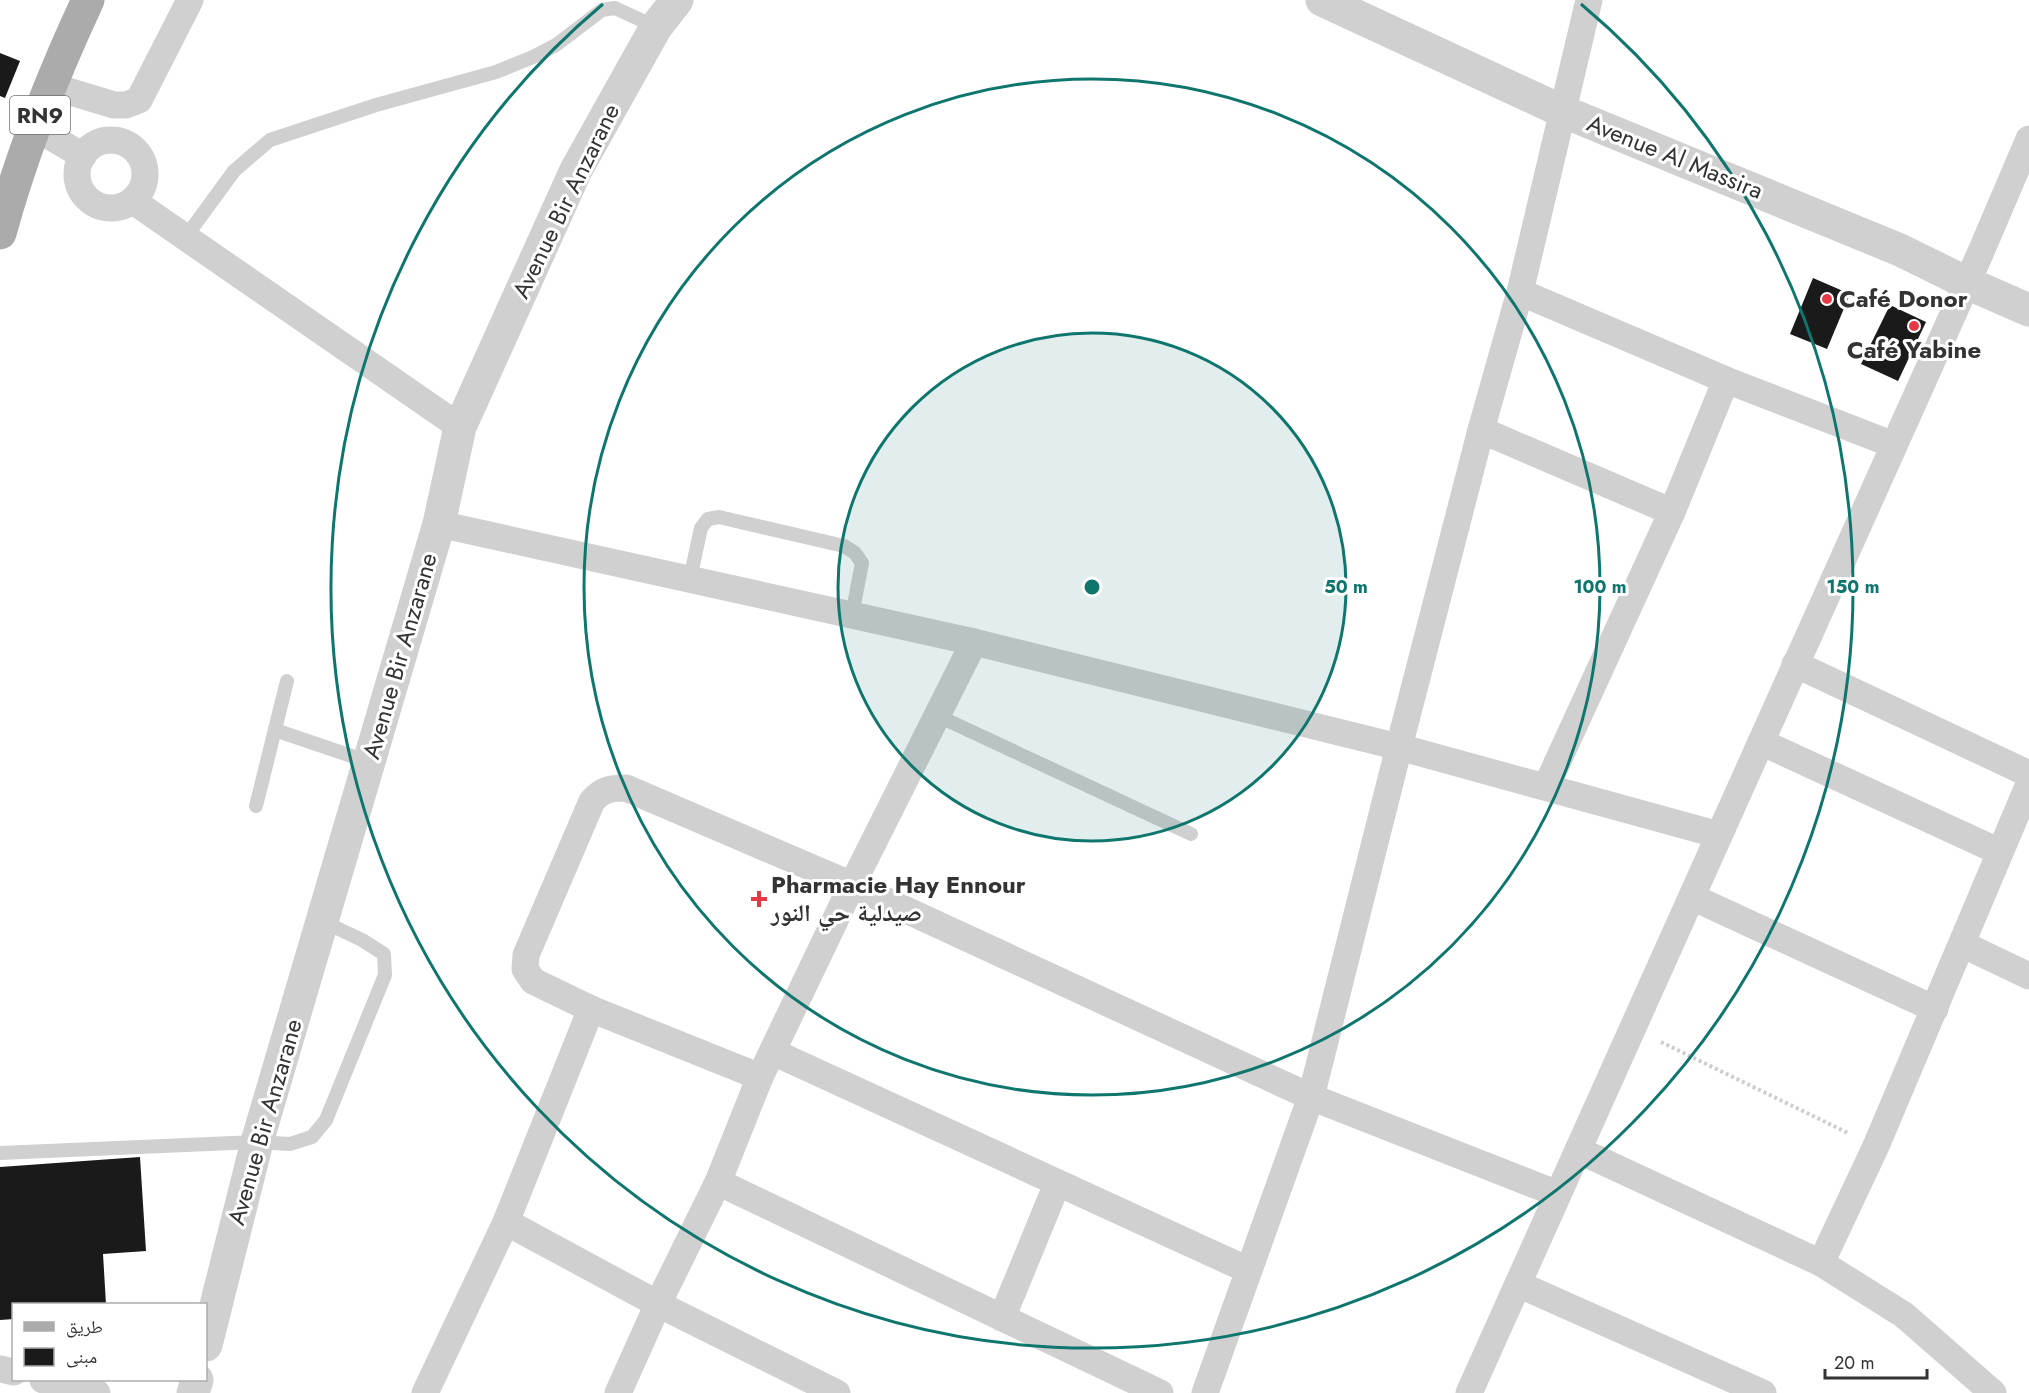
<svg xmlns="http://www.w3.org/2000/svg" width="2029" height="1393" font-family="Jost,'Noto Naskh Arabic',sans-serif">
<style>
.building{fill:#1a1a1a}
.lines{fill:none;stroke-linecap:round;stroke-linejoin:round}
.path{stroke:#cdcdcd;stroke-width:4;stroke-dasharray:3 3;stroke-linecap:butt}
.service{stroke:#d0d0d0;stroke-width:14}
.minor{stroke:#d0d0d0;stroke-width:27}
.tertiary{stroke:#d0d0d0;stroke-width:33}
.primary{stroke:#ababab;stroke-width:33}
.ring{fill:none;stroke:#0f766e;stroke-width:3}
.poi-dot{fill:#e63946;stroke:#fff;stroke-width:2}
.labels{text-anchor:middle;stroke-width:6;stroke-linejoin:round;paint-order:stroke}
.shield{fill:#fff;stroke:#707070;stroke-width:1.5}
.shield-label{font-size:22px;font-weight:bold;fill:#333}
.street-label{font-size:24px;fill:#333;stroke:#fff}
.poi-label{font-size:24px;font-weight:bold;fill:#333;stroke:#fff;text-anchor:start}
.centre{fill:#0f766e;stroke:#fff;stroke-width:3}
.ring-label{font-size:18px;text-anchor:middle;font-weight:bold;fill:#0f766e;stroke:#fff;stroke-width:6;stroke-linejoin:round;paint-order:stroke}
</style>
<rect width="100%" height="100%" fill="#fff"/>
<!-- building -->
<g class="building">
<path d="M0,53L20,61L5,98L0,96Z"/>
<path d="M1813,278L1850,294L1827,349L1790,334Z"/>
<path d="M1890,305L1926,322L1898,381L1861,364Z"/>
<path d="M140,1157L146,1251L103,1254L106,1304H14V1319L0,1320V1167Z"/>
</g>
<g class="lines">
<!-- path -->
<path class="path" d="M1661,1042L1848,1133"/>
<!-- service -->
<g class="service">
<path d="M185,238L234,171L270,140L376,105L496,72L533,57L556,45L602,10L615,8L656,27"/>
<path d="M690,579L701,528L708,519L719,517L844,546L855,553L862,563L852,615"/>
<path d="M938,716L1191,834"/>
<path d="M275,730L369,762"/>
<path d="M256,806L287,681"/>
<path d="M0,1153L257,1142L290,1144L312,1137L326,1120L385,975L384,954L362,940L322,921"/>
</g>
<!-- minor -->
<g class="minor">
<path d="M51,86L114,105H126L139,100L190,0"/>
<path d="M36,128L83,156"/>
<circle cx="111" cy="174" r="34"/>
<path d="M133,201L460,427"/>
<path d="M1520,292L1726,380L1894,445"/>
<path d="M1481,430L1672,512"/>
<path d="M439,524L974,642L1399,747L1719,835"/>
<path d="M1795,664L2029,774"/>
<path d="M1761,742L2000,852"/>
<path d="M1546,787L1672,512L1726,380"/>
<path d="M1692,897L1935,1009"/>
<path d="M1962,944L2029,976"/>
<path d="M773,1052L1248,1270"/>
<path d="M760,1077L591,1009L533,981L525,969L526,955L592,801C603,789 611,788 626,788L852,885L1311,1097L1558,1194"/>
<path d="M1578,1150L1821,1263L1904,1315L1993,1393"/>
<path d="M718,1182L1160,1393"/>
<path d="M506,1222L658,1304L837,1393"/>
<path d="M1821,1263L1876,1146L2029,784"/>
<path d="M1518,1284L1763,1393"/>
<path d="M1002,1318L1057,1184"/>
<path d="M0,1369L14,1372"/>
<path d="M43,1380L97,1393"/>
<path d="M425,1393L506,1222L591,1009"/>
<path d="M618,1393L658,1304L718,1182L760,1077L852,885L974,642"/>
<path d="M1205,1393L1311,1097L1399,747L1481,430L1520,292L1589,0"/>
<path d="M1469,1393L1980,254L2029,139"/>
</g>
<!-- tertiary -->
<g class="tertiary">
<path d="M1322,0L1562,111L1900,250L1967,283L2029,310"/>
<path d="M206,1345L257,1142L439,524L460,427L576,170L656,27L677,0"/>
<path d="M193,1393L197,1380"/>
</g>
<!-- primary -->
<path class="primary" d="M0,233C22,153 53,75 88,0"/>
</g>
<!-- distance rings -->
<circle cx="1092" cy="587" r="254" fill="#0f766e" fill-opacity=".12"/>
<g class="ring">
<circle cx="1092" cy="587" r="254"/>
<circle cx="1092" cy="587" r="508"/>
<path d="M1581 4A761 761 0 1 1 603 4"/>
</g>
<!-- markers -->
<g class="poi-dot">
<circle cx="1827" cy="299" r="6"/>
<circle cx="1914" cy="326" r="6"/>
<path d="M756 890h6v6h6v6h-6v6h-6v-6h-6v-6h6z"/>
</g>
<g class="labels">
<!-- shield labels -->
<rect class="shield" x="10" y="96" width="60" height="38" rx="4.5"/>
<g class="shield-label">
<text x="40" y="123">RN9</text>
</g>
<!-- street labels -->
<g class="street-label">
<text transform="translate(1675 157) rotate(22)" y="8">Avenue Al Massira</text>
<text transform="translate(566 201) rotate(-64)" y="8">Avenue Bir Anzarane</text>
<text transform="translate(400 656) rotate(-74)" y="8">Avenue Bir Anzarane</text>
<text transform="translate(265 1122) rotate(-74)" y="8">Avenue Bir Anzarane</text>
</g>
<!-- poi labels -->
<g class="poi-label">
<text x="1839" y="307">Café Donor</text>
<text x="1914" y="358" text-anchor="middle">Café Yabine</text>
<text x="771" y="893">Pharmacie Hay Ennour<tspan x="771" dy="28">صيدلية حي النور</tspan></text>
</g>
</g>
<circle cx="1092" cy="587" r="9" class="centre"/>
<g class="ring-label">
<text x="1346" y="593">50 m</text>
<text x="1600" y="593">100 m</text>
<text x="1853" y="593">150 m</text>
</g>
<!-- legend -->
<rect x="12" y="1303" width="195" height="78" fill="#ffffff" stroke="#adadad" stroke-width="1.5"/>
<rect x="24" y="1322" width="30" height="9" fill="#ababab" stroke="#adadad" stroke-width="1.5"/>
<text x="66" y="1333" font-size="18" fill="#333333">طريق</text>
<rect x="24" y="1348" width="30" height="18" fill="#1a1a1a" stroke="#adadad" stroke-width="1.5"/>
<text x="66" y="1363" font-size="18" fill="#333333">مبنى</text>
<!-- scale -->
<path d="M1825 1369v9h102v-9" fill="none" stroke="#333333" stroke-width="3"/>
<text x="1834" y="1369" font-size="18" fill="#333333" stroke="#ffffff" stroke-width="4.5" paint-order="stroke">20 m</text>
</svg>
